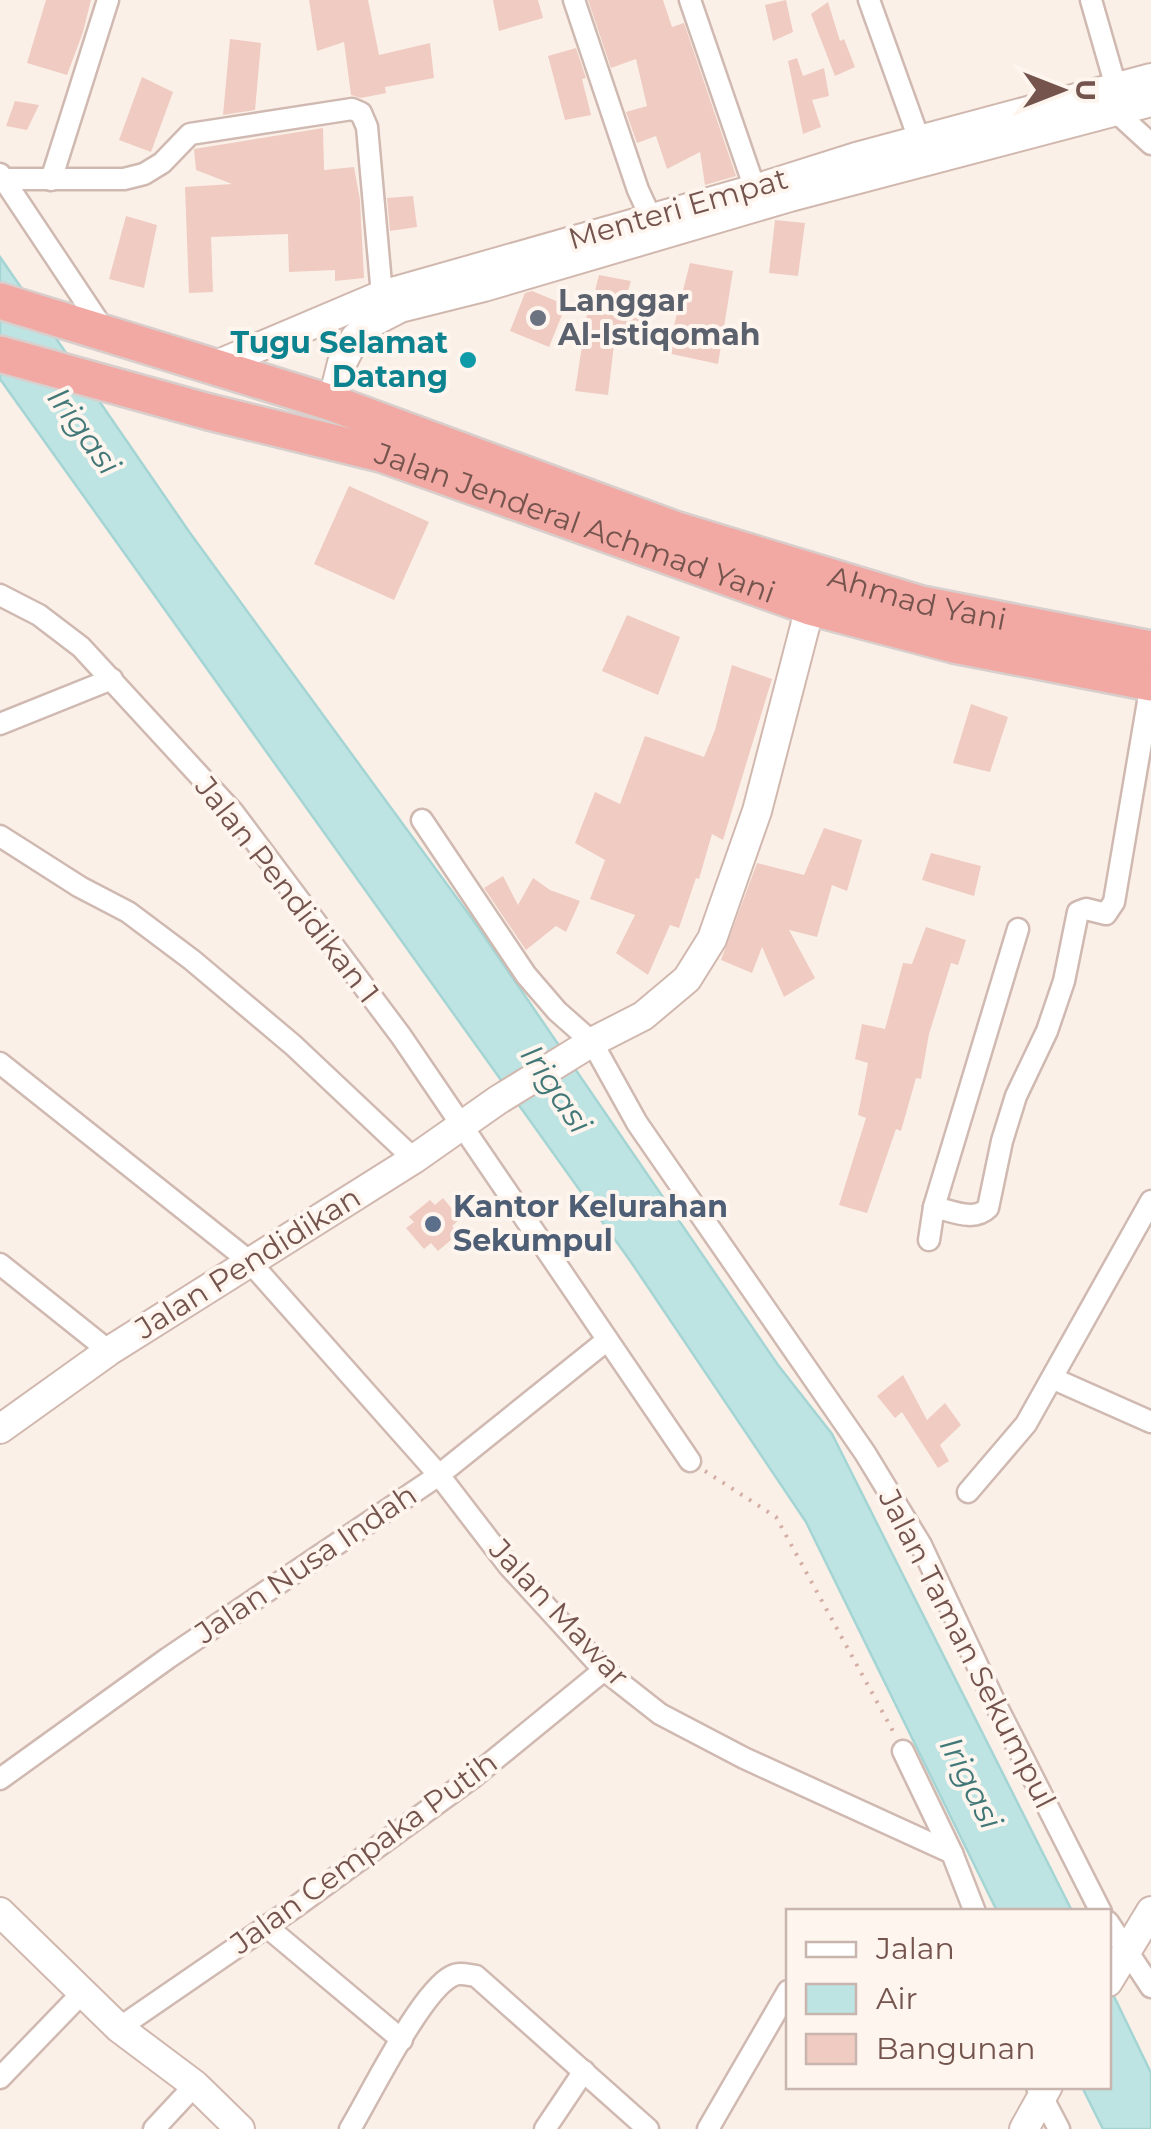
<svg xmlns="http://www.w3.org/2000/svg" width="1151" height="2129" font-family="Montserrat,sans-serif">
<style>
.water{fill:#bde4e2;stroke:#a4d5d4;stroke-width:2.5}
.building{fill:#efcbc1}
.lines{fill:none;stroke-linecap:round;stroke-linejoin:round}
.street-casing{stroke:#cfb9b1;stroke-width:25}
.secondary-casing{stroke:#d1b8af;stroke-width:32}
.highway-casing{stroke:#d8cfcd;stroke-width:40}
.path{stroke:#d4aea4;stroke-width:4;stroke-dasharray:2.5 8;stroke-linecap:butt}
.street{stroke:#fff;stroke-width:20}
.secondary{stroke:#fff;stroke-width:28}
.highway{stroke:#f2a8a3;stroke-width:35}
.worship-dot{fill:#6b7280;stroke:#fef5ef;stroke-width:4}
.culture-dot{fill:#0f9aa8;stroke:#fef5ef;stroke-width:4}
.service-dot{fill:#5c6f8a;stroke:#fef5ef;stroke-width:4}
.labels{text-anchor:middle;stroke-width:8;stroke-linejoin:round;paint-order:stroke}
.street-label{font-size:30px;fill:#74544d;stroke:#fef5ef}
.worship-label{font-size:30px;font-weight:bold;fill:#5b616d;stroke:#fef5ef;text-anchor:start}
.culture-label{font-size:30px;font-weight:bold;fill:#0d838f;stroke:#fef5ef;text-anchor:end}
.service-label{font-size:30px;font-weight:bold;fill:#4e5e75;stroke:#fef5ef;text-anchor:start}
.water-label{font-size:32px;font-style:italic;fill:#427877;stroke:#fef5ef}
</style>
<rect width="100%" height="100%" fill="#fbf0e8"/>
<!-- water -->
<g class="water">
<path d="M0,257L190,533L473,920L778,1365L832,1434L1072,1911H997L806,1522L631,1262L0,379Z"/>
<path d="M1109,1986L1151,2073V2129H1103L1082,2087L1108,2086Z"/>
</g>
<!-- building -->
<g class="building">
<path d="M46,0H91L83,32L67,75L27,63Z"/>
<path d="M309,0H368L379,55L430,43L434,78L385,87L386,93L361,98L351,95L344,42L317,51Z"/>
<path d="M493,0H538L543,18L499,31Z"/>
<path d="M588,0H663L672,27L684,23L736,176L705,185L700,152L667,169L656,136L637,143L626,112L647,106L636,59L611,68Z"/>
<path d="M786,0L793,32L773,41L765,5Z"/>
<path d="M828,2L840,41L844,39L855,67L835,76L811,14Z"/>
<path d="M230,39L261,43L255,110L223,115Z"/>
<path d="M576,48L586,78L582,79L591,115L565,120L548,56Z"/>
<path d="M797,58L803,76L824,68L829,96L812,100L821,127L803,134L788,61Z"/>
<path d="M142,77L173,92L151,152L119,140Z"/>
<path d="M15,101L39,105L27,130L6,126Z"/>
<path d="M323,128L324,170L354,167L360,200L364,278L335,281V270L289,272L288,234L211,237L213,292L189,293L185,187L232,184L196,170L194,149Z"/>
<path d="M413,196L417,227L390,231L387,198Z"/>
<path d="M126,216L157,225L144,288L109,279Z"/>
<path d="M775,220L805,223L798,276L769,273Z"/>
<path d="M690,263L733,271L718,364L667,353Z"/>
<path d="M599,275L631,281L625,300L641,306L635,342L615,336L608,395L575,391L590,295H594Z"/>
<path d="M532,291L566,305L549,347L510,331L525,293Z"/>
<path d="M349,486L429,522L394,600L314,564Z"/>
<path d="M627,615L680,637L658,695L602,671Z"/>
<path d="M732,665L772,679L723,840L712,834L699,879L696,878L679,928L670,925L648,975L616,953L635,915L590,899L605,860L575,843L595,792L620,804L645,736L704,757L715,730Z"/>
<path d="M971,704L1008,717L990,772L953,763Z"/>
<path d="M824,828L862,840L847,891L832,885L817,937L789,930L815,978L784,997L762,947L752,973L721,960L757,863L804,875Z"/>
<path d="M931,853L981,866L974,896L922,880Z"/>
<path d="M503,876L518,905L533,878L550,890L580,901L566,932L556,926L526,950L484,888Z"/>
<path d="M926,927L966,940L958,965L951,963L929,1034L921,1079L916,1078L901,1131L896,1129L867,1213L839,1205L866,1118L858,1115L868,1063L855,1059L862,1024L885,1029L903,963L912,964Z"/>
<path d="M443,1198L460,1219L452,1226L459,1233L438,1251L431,1243L424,1249L406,1228L414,1222L409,1217L430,1200L435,1205Z"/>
<path d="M903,1375L927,1420L945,1403L961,1425L940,1445L949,1461L938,1468L902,1412L895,1418L877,1396Z"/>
</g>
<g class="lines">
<defs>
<g id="street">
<path d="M574,0L638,190L651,218"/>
<path d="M690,0L755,189"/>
<path d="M869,0L920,142"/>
<path d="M1091,0L1116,87"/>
<path d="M1115,111L1151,144"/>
<path d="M0,174L104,330"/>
<path d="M0,179H124L144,174L162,163L190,134L352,109L361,113L367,127L382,295"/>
<path d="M51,180L108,0"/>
<path d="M0,595L39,615L81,647L233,812L401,1036L690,1461"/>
<path d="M0,724L112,679"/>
<path d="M422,820L526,975L557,1011L592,1042L637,1123L865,1453L921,1545L995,1703L1101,1912"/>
<path d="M0,836L80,887L128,912L192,960L293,1045L414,1159"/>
<path d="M0,1063L249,1261L439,1475L508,1565L604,1670L660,1714L744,1758L952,1853L975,1912"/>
<path d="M934,1207C952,1211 974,1222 988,1208L1002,1141L1016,1096L1047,1031L1064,981L1078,912L1086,909L1106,914L1114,902L1151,684"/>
<path d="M929,1240L934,1207L1018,929"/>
<path d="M0,1264L109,1351"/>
<path d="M1054,1379L1151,1422"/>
<path d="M968,1492L1026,1424L1151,1201"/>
<path d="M903,1751L952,1853"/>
<path d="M0,1779L168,1658L439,1475L606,1341"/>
<path d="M1108,1922L1151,1987"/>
<path d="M266,1926L402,2040"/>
<path d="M119,2028L298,1905L472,1778L604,1670"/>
<path d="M0,2078L83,1992"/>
<path d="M1037,2087L1059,2129"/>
<path d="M154,2129L195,2085"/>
<path d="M350,2129C370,2096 421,1991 452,1976C459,1972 468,1975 476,1976L648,2129"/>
<path d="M545,2129L584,2071"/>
<path d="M708,2129L788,1991"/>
</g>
<g id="secondary">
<path d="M214,366L382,295L755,189L856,157L1151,78"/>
<path d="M332,403L342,363L355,338L371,323L400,308L484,287L790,197L1151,102"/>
<path d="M0,1429L109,1351L414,1159L498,1100L592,1042L643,1016L687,979L712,939L757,811L810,607"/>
<path d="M0,1912L119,2028L195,2085L240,2129"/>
<path d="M1108,1982L1151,1911"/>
<path d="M1024,2129L1048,2086"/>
</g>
<g id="highway">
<path id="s1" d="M0,301L332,403L677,530L921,604L1151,649"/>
<path id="s2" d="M0,354L209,412L381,454L810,607L954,645L1151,683"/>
</g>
</defs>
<!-- street casing -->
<use href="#street" class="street-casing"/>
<!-- secondary casing -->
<use href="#secondary" class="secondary-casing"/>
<!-- highway casing -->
<use href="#highway" class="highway-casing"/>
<!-- path -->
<path class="path" d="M705,1471L776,1517L894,1733"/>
<!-- street -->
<use href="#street" class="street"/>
<!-- secondary -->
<use href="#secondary" class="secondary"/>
<!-- highway -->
<use href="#highway" class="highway"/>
</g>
<!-- markers -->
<circle class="worship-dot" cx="538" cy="318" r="10"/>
<circle class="culture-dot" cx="468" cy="360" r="10"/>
<circle class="service-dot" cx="433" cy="1224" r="10"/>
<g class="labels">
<!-- street labels -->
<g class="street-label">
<text transform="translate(678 209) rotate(-16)" y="10">Menteri Empat</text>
<text dy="10" stroke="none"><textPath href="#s2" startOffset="600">Jalan Jenderal Achmad Yani</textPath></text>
<text dy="10" stroke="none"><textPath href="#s1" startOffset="965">Ahmad Yani</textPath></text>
<text transform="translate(287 890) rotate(52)" y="10">Jalan Pendidikan 1</text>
<text transform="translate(248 1263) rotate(-32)" y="10">Jalan Pendidikan</text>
<text transform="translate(306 1564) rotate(-34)" y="10">Jalan Nusa Indah</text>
<text transform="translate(559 1613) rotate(47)" y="10">Jalan Mawar</text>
<text transform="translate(967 1649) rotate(63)" y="10">Jalan Taman Sekumpul</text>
<text transform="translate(364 1853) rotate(-36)" y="10">Jalan Cempaka Putih</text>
</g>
<!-- worship labels -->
<g class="worship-label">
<text x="558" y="311">Langgar<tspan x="558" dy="34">Al-Istiqomah</tspan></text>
</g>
<!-- culture labels -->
<g class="culture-label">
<text x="448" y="353">Tugu Selamat<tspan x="448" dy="34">Datang</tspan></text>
</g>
<!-- service labels -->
<g class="service-label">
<text x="453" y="1217">Kantor Kelurahan<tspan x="453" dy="34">Sekumpul</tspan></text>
</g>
<!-- water labels -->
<g class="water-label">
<text transform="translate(84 431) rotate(54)" y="11">Irigasi</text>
<text transform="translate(556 1089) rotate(56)" y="11">Irigasi</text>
<text transform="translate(971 1783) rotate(63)" y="11">Irigasi</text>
</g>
</g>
<!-- legend -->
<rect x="786" y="1909" width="325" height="180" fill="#fef5ef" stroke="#c7b5ae" stroke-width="2.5"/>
<rect x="806" y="1942" width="50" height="15" fill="#ffffff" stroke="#c7b5ae" stroke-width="2.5"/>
<text x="876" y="1959" font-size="30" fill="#74544d">Jalan</text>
<rect x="806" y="1984" width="50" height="30" fill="#bde4e2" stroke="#c7b5ae" stroke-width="2.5"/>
<text x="876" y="2009" font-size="30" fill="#74544d">Air</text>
<rect x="806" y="2034" width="50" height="30" fill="#efcbc1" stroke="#c7b5ae" stroke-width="2.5"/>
<text x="876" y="2059" font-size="30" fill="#74544d">Bangunan</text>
<!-- north arrow -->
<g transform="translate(1061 90) rotate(90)" stroke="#fef5ef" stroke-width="8" paint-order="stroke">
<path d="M0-8L18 38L0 25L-18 38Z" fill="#74544d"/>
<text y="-15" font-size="28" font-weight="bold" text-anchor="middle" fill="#74544d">U</text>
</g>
</svg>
